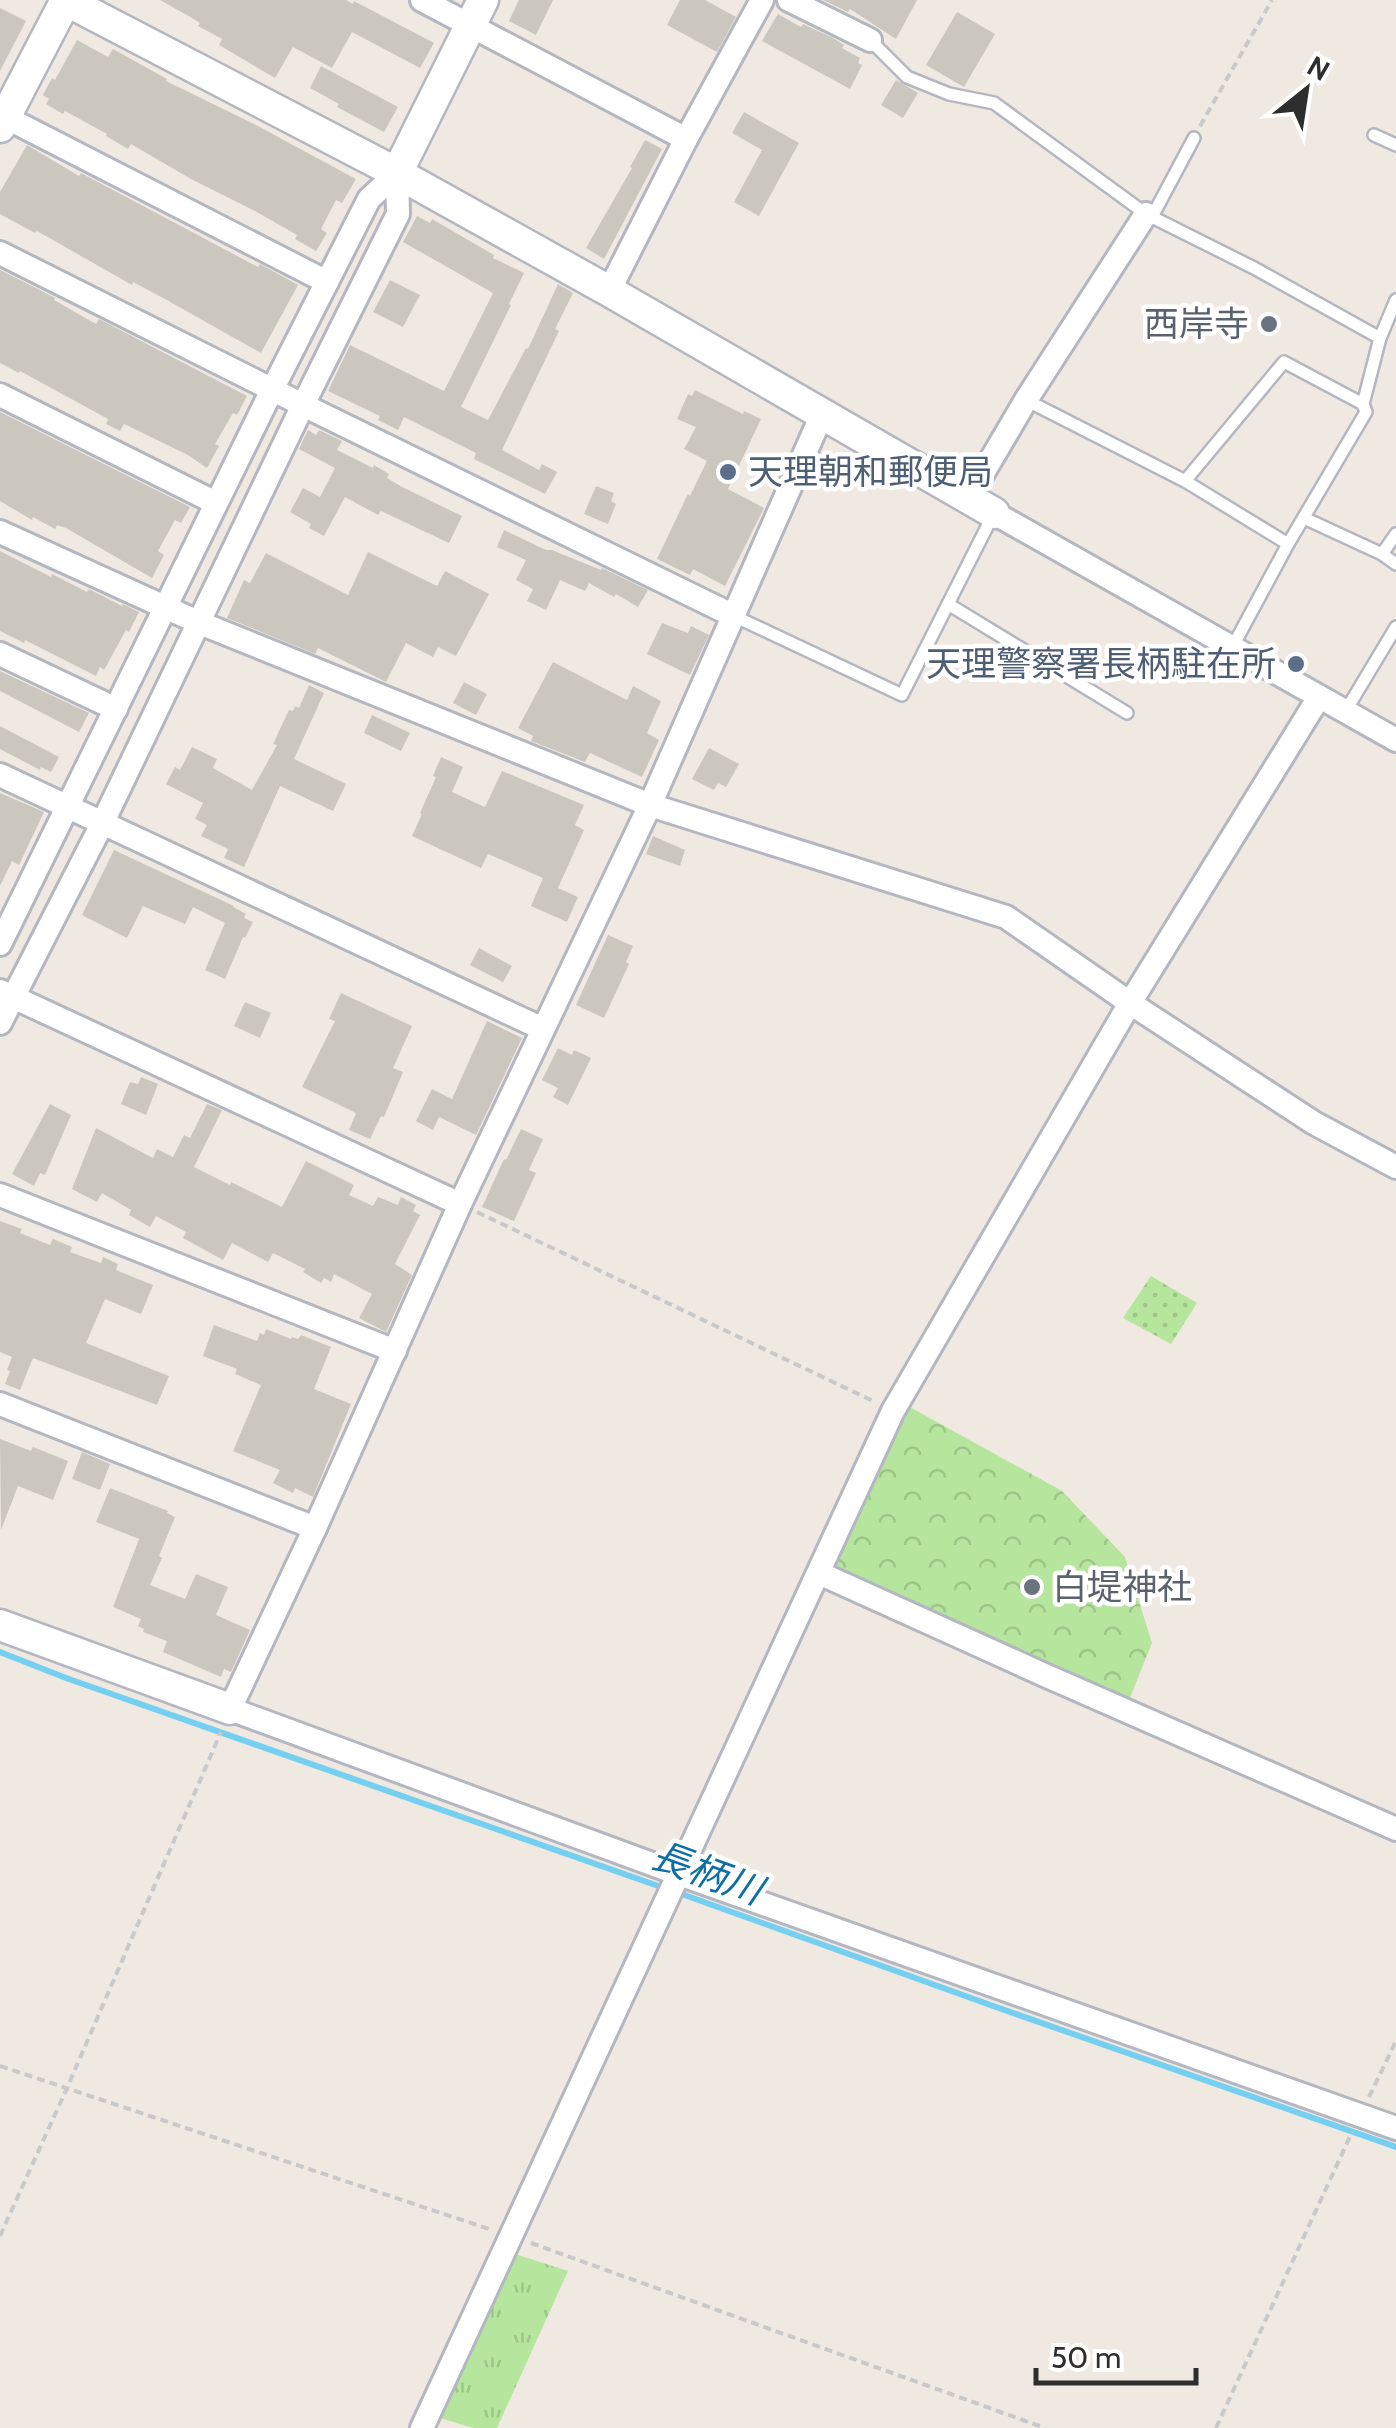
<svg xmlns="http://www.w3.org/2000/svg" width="1396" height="2428" font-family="Cabin,'Noto Sans JP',sans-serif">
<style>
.grass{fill:url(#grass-tufts)}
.forest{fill:url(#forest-crowns)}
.park{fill:url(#park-dots)}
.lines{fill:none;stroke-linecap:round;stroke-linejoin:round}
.stream{stroke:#75cff0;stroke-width:6}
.building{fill:#cbc7bf}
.lane-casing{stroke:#b4b7c1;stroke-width:16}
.street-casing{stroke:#b4b7c1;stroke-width:28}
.secondary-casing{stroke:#b4b7c1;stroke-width:35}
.path{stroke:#c9c9c9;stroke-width:4;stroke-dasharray:8 5;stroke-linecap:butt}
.lane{stroke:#fff;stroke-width:11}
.street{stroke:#fff;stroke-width:22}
.secondary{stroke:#fff;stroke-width:30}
.worship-dot{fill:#6b7280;stroke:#fff;stroke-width:4}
.service-dot{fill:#5c6f8a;stroke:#fff;stroke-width:4}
.labels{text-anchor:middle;stroke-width:9;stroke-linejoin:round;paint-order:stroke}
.worship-label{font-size:35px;fill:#5b616d;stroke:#fff;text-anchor:end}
.service-label{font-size:35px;fill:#4e5e75;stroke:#fff;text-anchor:start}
.water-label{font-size:38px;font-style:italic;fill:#0d6fa3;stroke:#fff}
</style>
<defs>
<pattern id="grass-tufts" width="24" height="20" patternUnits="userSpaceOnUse" patternTransform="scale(2.5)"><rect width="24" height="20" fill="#b6e59e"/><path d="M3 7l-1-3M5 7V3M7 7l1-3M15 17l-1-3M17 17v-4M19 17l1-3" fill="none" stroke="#9dc588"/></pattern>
<pattern id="forest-crowns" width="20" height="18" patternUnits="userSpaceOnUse" patternTransform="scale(2.5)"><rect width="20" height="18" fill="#b6e59e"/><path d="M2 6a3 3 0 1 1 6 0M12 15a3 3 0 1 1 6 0" fill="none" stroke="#9dc588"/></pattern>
<pattern id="park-dots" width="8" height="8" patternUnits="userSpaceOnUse" patternTransform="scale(2.5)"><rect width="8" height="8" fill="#b6e59e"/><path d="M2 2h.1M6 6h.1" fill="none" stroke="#9dc588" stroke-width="1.8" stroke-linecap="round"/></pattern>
</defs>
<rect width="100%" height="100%" fill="#efe9e1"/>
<!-- grass -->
<path class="grass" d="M512,2253L568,2271L497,2428H473L437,2417Z"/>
<!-- forest -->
<path class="forest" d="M899,1401L1062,1491L1125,1557L1152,1643L1125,1710L819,1573Z"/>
<!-- park -->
<path class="park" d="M1151,1276L1197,1303L1171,1344L1123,1318Z"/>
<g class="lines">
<!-- stream -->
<g class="stream">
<path d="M0,1652L66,1678L664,1888"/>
<path d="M676,1892L996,2007L1396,2147"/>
</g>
</g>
<!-- building -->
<g class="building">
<path d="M160,0H346L353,4L354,1L434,43L420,68L352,32L332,68L293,47L275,78L219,45L222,39L198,26L200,23L192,18Z"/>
<path d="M519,0H553L536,35L509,21Z"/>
<path d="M680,0H705L736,17L717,52L667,25Z"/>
<path d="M823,0H917L896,39L850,9L848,12Z"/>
<path d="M0,8L26,21L0,71Z"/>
<path d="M957,12L995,34L964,87L926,65Z"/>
<path d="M778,14L801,27L803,24L833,38L844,45L842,48L860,58L858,63L862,65L850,89L762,41Z"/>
<path d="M77,40L108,57L113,49L167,79L166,81L254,124L356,179L342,203L336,200L321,229L327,233L316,251L295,239L297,235L255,211L191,179L131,144L128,149L106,136L107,134L65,111L63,114L46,104L49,99L43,95L52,78L55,80Z"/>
<path d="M321,66L398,107L384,132L337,107L339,104L310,88Z"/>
<path d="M896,80L918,93L903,118L881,105Z"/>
<path d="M744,112L799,143L759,216L734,202L762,150L732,133Z"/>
<path d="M645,140L662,149L604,259L586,248L632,168L630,167Z"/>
<path d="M27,145L79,176L81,173L258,267L260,264L298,285L261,353L165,299L133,282L132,285L37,231L35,233L0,214V192Z"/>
<path d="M417,216L430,223L432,219L494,255L493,258L524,273L509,304L511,305L461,407L488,420L526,348L528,349L558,284L573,293L555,329L559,331L502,450L539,470L542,464L557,472L545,494L474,459L476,453L404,417L398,430L378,420L380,416L328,391L350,345L444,391L493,293L403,242Z"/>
<path d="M0,270L40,290L55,298L54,300L96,324L99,319L247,396L237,415L233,413L215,444L219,446L207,468L188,455L124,424L120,431L106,424L108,419L20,371L19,373L0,363Z"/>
<path d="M390,280L420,295L403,327L373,312Z"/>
<path d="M695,390L743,414L744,411L761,419L728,489L764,508L725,586L693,569L690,575L657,559L688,494L690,496L707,461L684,449L696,427L677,419L688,394L692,396Z"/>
<path d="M0,412L190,507L181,523L175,520L158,551L164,555L152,578L66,528L57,525L55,529L33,517L32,520L0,501Z"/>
<path d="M308,430L316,435L319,430L342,441L337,450L373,468L374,465L389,474L387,478L404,488L462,516L449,543L381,511L378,515L345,497L324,536L309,528L311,524L290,512L303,488L320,497L335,468L299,449Z"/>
<path d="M596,486L614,493L611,501L616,504L608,524L584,514Z"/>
<path d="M504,530L546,550H552L601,570L602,568L648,590L638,607L616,594L614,597L589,583L585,591L560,580L546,610L527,601L533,589L516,580L526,560L497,547Z"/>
<path d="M0,551L51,577L52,574L87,592L89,589L122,606L123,604L139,612L129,632L126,630L104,670L100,667L96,676L25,640L24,643L0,631Z"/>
<path d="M368,552L437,586L445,571L489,594L456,656L438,647L433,657L406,643L386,682L318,648L315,654L227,618L244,580L250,583L266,553L348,595Z"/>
<path d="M662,623L688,633L691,626L709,635L690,675L647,654Z"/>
<path d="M553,662L627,700L633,686L661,701L647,733L659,740L642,777L590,753L585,762L531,741L533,736L518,728Z"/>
<path d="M0,671L89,713L79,732L0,691Z"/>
<path d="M464,682L487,694L476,715L453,703Z"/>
<path d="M309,685L324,693L294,759L346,784L333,811L280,786L244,867L224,858L228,849L201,836L207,825L195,819L203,803L166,784L175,767L180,770L192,747L217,759L213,768L252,790L277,745L273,744L289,710L293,711L295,706L299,708Z"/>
<path d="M372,715L410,733L401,751L364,733Z"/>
<path d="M0,726L59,757L51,772L41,767L40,770L0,749Z"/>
<path d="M709,748L739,764L726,787L718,783L714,790L692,779Z"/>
<path d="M441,757L463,767L452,792L485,807L502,771L584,805L575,825L584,830L558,888L578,897L567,922L531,906L543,878L488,854L481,868L412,836L422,814L420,813L436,777L433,776Z"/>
<path d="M0,793L44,812L19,865L12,861L0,886Z"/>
<path d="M653,836L685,850L680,866L646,854Z"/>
<path d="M114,850L234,906L233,907L246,914L244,918L253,922L245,938L243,937L225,979L205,970L225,923L193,907L185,924L143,906L127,938L82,915Z"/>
<path d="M608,935L633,946L626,962L629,964L604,1018L576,1005Z"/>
<path d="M479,948L512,966L503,982L470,965Z"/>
<path d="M341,993L412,1026L393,1068L403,1072L384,1117L381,1116L370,1139L349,1130L356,1113L302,1087L335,1021L329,1019Z"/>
<path d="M245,1002L271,1013L260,1038L234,1026Z"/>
<path d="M487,1021L522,1038L476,1135L439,1117L433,1130L416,1121L432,1089L452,1099Z"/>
<path d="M558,1048L572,1055L574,1050L591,1058L568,1105L553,1097L558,1088L542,1080Z"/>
<path d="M141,1077L158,1084L146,1115L121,1104L130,1082L138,1084Z"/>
<path d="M50,1104L71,1115L45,1175L40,1173L34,1186L12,1174Z"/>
<path d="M207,1104L222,1110L194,1167L230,1185L231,1182L282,1207L306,1161L354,1185L349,1195L373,1206L378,1197L398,1205L401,1197L416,1205L413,1211L420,1215L395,1264L412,1275L386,1332L359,1318L372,1294L334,1274L331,1282L324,1278L321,1283L303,1272L305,1269L273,1253L268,1262L232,1243L223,1260L183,1238L186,1232L156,1216L150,1227L129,1215L131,1210L102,1193L97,1202L72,1189L96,1128L153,1158L157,1149L173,1157L184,1135L190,1138Z"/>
<path d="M521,1129L543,1139L529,1170L536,1173L514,1221L482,1207L504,1159L506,1160Z"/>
<path d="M0,1221L22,1229L20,1233L50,1245L53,1239L72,1247L70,1252L101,1263L103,1257L118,1264L116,1270L153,1285L141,1314L105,1299L86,1343L169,1376L157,1405L33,1358L20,1390L5,1384L10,1371L7,1370L12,1357L0,1352Z"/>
<path d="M214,1325L257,1341L260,1333L264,1335L266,1329L291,1339L292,1337L298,1339L301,1335L331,1347L314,1389L351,1404L313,1497L295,1488L293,1493L273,1483L280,1470L233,1451L261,1385L235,1374L237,1369L203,1356Z"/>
<path d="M0,1439L31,1451L33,1447L68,1461L53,1500L18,1486L1,1530Z"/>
<path d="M82,1452L110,1464L100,1490L72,1479Z"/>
<path d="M110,1488L168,1511L167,1513L175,1517L159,1556L162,1558L150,1585L185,1599L196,1574L228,1587L216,1615L250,1630L231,1672L224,1669L221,1677L163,1652L167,1641L143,1632L144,1629L138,1626L141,1619L113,1607L139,1539L96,1522Z"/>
</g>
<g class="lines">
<defs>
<g id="lane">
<path d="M870,40L907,77L949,94L994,103L1146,214L1254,268L1380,338L1363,404L1366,412L1288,544L1233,646"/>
<path d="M1374,135L1396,145"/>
<path d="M1153,215L1194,138"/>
<path d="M1380,338L1396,300"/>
<path d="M1026,400L1185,481L1288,544"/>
<path d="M1185,481L1284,362L1363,404"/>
<path d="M1304,518L1382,554L1396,534"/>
<path d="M1382,554L1396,564"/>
<path d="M948,604L1127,713"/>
<path d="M734,616L902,695L992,517"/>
<path d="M1345,712L1396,627"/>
</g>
<g id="street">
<path d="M422,0L686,139"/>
<path d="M789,0L870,40"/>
<path d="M5,117L327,282"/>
<path d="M0,253L303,405L734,616"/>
<path d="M609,291L686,139L762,0"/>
<path d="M0,395L216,503"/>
<path d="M823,412L650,805L460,1204L315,1528L230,1709L679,1874L1396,2128"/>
<path d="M969,497L1026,400L1146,214"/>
<path d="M994,513L1396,740"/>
<path d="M0,532L200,623L650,805L1006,917L1130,1003L1314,1123L1396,1167"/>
<path d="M0,654L116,709"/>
<path d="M0,775L543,1029"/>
<path d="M0,944L272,390L369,199L397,173"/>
<path d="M0,991L460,1204"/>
<path d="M0,1023L102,824L303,405L398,214L397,173"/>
<path d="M0,1195L395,1351"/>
<path d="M0,1404L315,1528"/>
<path d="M819,1573L1049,1677L1396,1829"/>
<path d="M422,2428L893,1411L1130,1003L1319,697"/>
</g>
<g id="secondary">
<path d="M65,0L397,173L609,291L994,513"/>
<path d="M0,127L66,0"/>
<path d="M397,173L483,0"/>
<path d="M0,1625L230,1709"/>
</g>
</defs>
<!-- lane casing -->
<use href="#lane" class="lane-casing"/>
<!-- street casing -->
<use href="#street" class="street-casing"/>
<!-- secondary casing -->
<use href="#secondary" class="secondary-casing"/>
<!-- path -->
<g class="path">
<path d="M1200,126L1272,0"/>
<path d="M477,1212L875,1402"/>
<path d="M0,2066L489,2229"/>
<path d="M1369,2097L1396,2041"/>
<path d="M0,2236L67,2088L221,1732"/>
<path d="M531,2243L1045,2428"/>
<path d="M1216,2428L1352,2132"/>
</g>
<!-- lane -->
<use href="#lane" class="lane"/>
<!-- street -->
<use href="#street" class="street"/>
<!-- secondary -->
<use href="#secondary" class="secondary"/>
</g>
<!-- markers -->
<g class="worship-dot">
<circle cx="1269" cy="324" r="10"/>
<circle cx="1032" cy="1587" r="10"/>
</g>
<g class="service-dot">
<circle cx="728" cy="472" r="10"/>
<circle cx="1296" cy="664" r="10"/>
</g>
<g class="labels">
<!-- worship labels -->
<g class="worship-label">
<text x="1249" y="336">西岸寺</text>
<text x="1052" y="1599" text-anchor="start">白堤神社</text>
</g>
<!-- service labels -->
<g class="service-label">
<text x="748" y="484">天理朝和郵便局</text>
<text x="1276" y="676" text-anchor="end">天理警察署長柄駐在所</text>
</g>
<!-- water labels -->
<g class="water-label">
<text transform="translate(707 1873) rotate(20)" y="13">長柄川</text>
</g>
</g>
<!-- north arrow -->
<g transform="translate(1306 90) rotate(30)" stroke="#ffffff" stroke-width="8" paint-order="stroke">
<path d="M0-8L18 38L0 25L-18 38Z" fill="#2e2e2e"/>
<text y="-15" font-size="28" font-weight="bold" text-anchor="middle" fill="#2e2e2e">N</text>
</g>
<!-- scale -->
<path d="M1036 2368v15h160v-15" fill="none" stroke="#2e2e2e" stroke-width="5"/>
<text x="1051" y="2368" font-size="30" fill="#2e2e2e" stroke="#ffffff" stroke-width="8" paint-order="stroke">50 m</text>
</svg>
